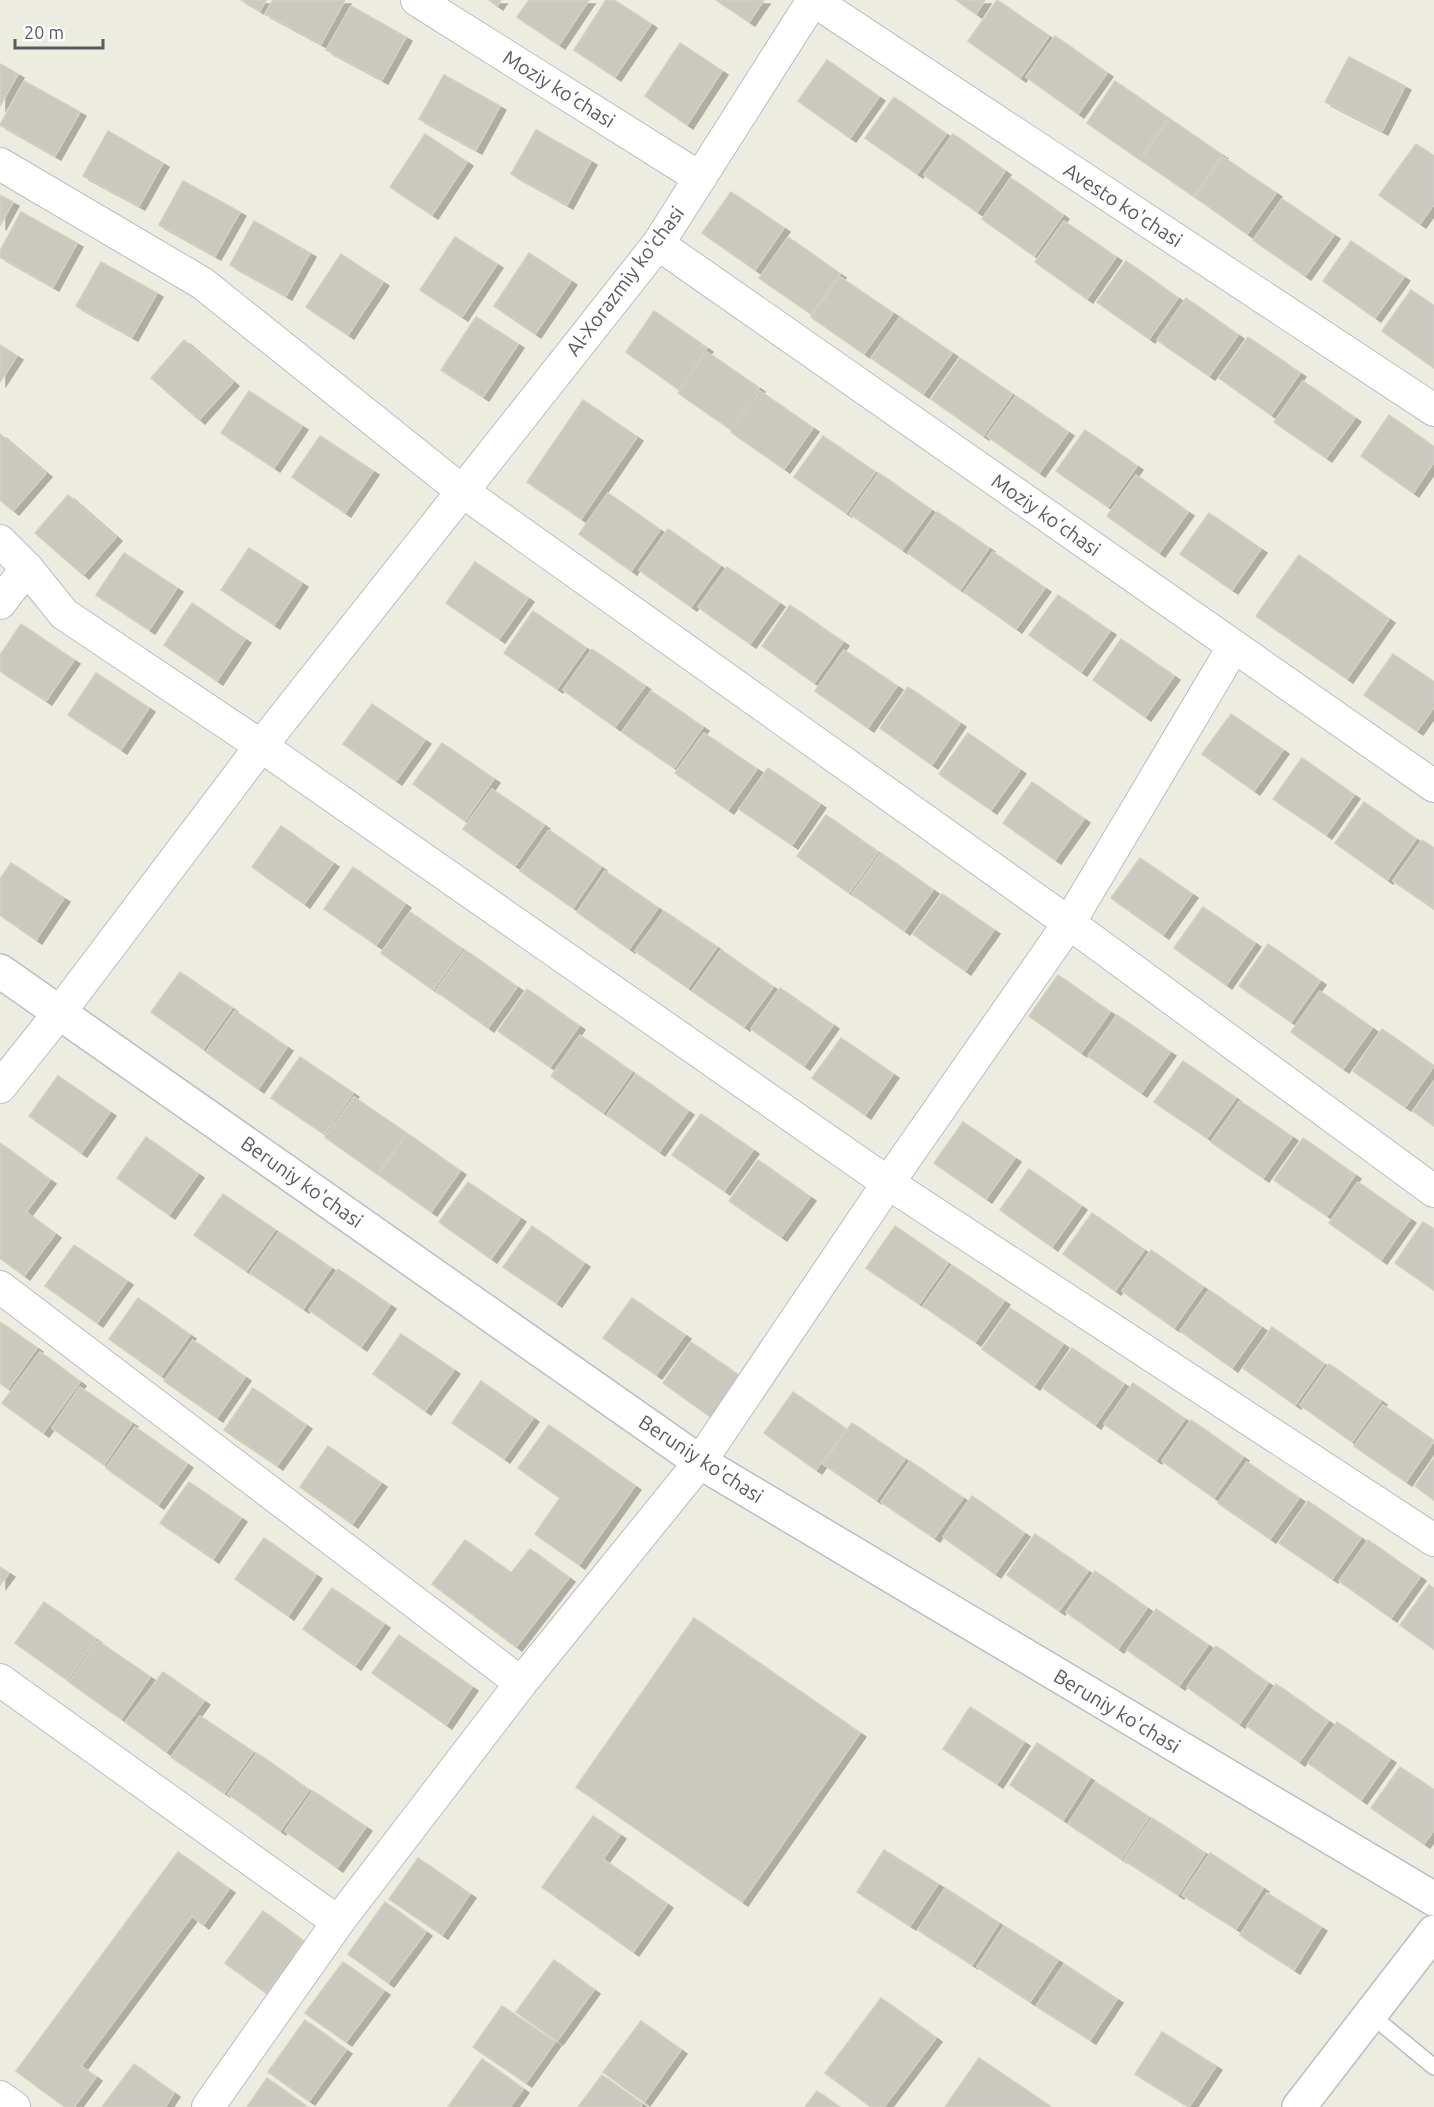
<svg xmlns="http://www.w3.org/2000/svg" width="1434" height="2107" font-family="Ubuntu,sans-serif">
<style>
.building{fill:#cac8bf;stroke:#d2cfbe;stroke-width:1.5;filter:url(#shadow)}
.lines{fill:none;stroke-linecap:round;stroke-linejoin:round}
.lane-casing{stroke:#bbbcc3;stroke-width:18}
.street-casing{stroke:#bbbcc3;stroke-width:34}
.secondary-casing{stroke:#bbbdc5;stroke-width:36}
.lane{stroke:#fff;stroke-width:15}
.street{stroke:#fff;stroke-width:32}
.secondary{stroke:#fff;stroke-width:33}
.labels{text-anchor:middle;stroke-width:4.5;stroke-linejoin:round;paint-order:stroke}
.street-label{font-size:20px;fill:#595b62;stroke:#fff}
</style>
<defs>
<filter id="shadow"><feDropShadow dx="6" dy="4" stdDeviation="0" flood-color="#0004"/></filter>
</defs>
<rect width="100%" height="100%" fill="#edece0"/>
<!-- building -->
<g class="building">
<path d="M241,0H266L260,11Z"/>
<path d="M273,0H345L321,44L265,14Z"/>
<path d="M489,0H501L497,6Z"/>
<path d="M529,0H589L559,45L517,17Z"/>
<path d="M606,0H614L651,24L615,77L574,50Z"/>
<path d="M716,0H764L749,22Z"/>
<path d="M956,0H985L976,14Z"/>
<path d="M997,0L1049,36L1020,78L968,41Z"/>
<path d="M351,6L406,37L382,80L326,50Z"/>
<path d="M1055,36L1107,73L1078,114L1026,77Z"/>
<path d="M680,43L722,71L687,125L645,96Z"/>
<path d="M1349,57L1405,86L1382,131L1325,102Z"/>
<path d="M827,60L879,97L850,138L798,101Z"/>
<path d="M0,64L18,74L0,106Z"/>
<path d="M444,75L500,106L476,150L419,119Z"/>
<path d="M24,81L80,112L55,156L0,125Z"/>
<path d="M1115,81L1168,118L1139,159L1087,123Z"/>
<path d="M894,97L946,134L917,174L865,138Z"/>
<path d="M1170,119L1222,155L1193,196L1141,160Z"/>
<path d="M536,130L591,161L567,205L511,174Z"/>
<path d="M108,131L163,163L139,206L83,176Z"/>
<path d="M425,134L467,162L432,215L390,187Z"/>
<path d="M953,134L1005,171L977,212L924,175Z"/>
<path d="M1416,144L1434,156V204L1420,224L1379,195Z"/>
<path d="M1223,157L1276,193L1247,234L1195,197Z"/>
<path d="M1011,178L1063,215L1034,256L982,219Z"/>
<path d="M183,181L240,212L215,256L159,225Z"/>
<path d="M731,192L784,228L755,270L702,233Z"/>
<path d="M0,195L13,202L0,226Z"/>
<path d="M1282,199L1334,235L1305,276L1253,240Z"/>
<path d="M21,212L77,243L53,287L0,257V251Z"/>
<path d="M254,221L310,253L286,296L230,265Z"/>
<path d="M1064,221L1116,257L1087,299L1035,262Z"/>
<path d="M455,237L497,264L462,317L420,290Z"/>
<path d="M788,237L840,274L811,314L759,278Z"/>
<path d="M1351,241L1404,277L1375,318L1323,281Z"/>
<path d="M529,253L571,281L535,334L494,306Z"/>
<path d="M341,254L383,282L348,335L306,307Z"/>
<path d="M1126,261L1178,298L1149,339L1097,302Z"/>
<path d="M101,262L157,293L132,337L76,306Z"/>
<path d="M840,277L893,313L864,354L811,317Z"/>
<path d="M1411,290L1434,306V368L1382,331Z"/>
<path d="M1186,298L1238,335L1209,376L1157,340Z"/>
<path d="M654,311L707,348L678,389L626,352Z"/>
<path d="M476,317L518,344L483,397L441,370Z"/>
<path d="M900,317L952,353L923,394L871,358Z"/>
<path d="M1248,337L1300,373L1271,415L1219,378Z"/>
<path d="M184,340L233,382L199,420L151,378Z"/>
<path d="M0,345L17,356L0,382Z"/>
<path d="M707,352L759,388L730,429L678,393Z"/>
<path d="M960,358L1012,394L983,436L931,399Z"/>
<path d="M1303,381L1355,418L1326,458L1274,422Z"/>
<path d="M249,391L302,426L274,468L221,433Z"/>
<path d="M760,391L813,428L784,469L731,432Z"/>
<path d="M1016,396L1068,432L1039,473L987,436Z"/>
<path d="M583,400L637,437L581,519L527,482Z"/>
<path d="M1389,415L1434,447V462L1413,493L1361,456Z"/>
<path d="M1085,430L1137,466L1108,507L1056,471Z"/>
<path d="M0,434L46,473L13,511L0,500Z"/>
<path d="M320,436L373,471L345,513L292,477Z"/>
<path d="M823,436L875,472L846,513L794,477Z"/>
<path d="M879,473L931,510L902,550L850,514Z"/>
<path d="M1136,475L1188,512L1159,553L1107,516Z"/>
<path d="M608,493L660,530L631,571L579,534Z"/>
<path d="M68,495L116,537L83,575L35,533Z"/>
<path d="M937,512L989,548L960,590L908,553Z"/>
<path d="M1209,513L1261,549L1232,590L1180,554Z"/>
<path d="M668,529L720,566L691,607L639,570Z"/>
<path d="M249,548L302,583L274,625L221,590Z"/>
<path d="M993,552L1045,588L1016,629L964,592Z"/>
<path d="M124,553L177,588L149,630L96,595Z"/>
<path d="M1299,555L1389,619L1347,679L1256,616Z"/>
<path d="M475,562L528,598L499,639L446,603Z"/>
<path d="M727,567L779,603L750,644L698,607Z"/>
<path d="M1058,595L1110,631L1081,672L1029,635Z"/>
<path d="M192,603L245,639L217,681L164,645Z"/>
<path d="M790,605L843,642L814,683L762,646Z"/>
<path d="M533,611L586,648L557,689L504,653Z"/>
<path d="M21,624L74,660L46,701L0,671V655Z"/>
<path d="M1121,639L1174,676L1145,717L1093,680Z"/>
<path d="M592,649L645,686L615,727L563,690Z"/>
<path d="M844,650L897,686L868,728L815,691Z"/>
<path d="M1393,654L1434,682V707L1417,731L1364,695Z"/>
<path d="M96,673L149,708L121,750L68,715Z"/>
<path d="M908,687L960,723L932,765L880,728Z"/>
<path d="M651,691L703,727L674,768L622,732Z"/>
<path d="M372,704L425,740L396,781L343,744Z"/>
<path d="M1231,714L1283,750L1254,791L1202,754Z"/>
<path d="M704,733L757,769L728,810L675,773Z"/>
<path d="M968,733L1020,770L991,810L939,774Z"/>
<path d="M442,743L494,779L465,821L413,784Z"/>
<path d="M1302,758L1354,795L1326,835L1273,799Z"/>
<path d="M768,768L820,804L792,845L739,809Z"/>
<path d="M1032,782L1084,819L1055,860L1003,823Z"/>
<path d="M492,789L544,825L515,866L463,829Z"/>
<path d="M1364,802L1416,839L1387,880L1335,843Z"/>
<path d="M826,815L878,852L849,893L797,856Z"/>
<path d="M281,826L333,863L304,904L252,867Z"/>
<path d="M549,830L601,867L573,908L520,871Z"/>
<path d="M1422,840L1434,848V909L1393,881Z"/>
<path d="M881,853L933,890L904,931L852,894Z"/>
<path d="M1140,858L1192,894L1163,935L1111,898Z"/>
<path d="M11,863L64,898L36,940L0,915V879Z"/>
<path d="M353,867L405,904L376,945L324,909Z"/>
<path d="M605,871L658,908L629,949L577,912Z"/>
<path d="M942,894L994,930L965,971L913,934Z"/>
<path d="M1203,907L1255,943L1226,985L1174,948Z"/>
<path d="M664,911L717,947L688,988L635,951Z"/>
<path d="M410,912L462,949L433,990L381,953Z"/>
<path d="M1268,944L1320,981L1291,1022L1239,986Z"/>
<path d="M465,950L517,987L488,1028L436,991Z"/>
<path d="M721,950L773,987L744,1027L692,991Z"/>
<path d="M180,972L232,1008L203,1049L151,1012Z"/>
<path d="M1058,975L1110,1012L1081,1053L1029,1016Z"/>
<path d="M780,988L833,1025L804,1066L751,1029Z"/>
<path d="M527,989L579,1026L550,1067L498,1031Z"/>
<path d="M1320,991L1372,1028L1343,1069L1291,1032Z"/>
<path d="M235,1011L287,1047L258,1089L206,1052Z"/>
<path d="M1117,1015L1170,1052L1141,1093L1088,1056Z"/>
<path d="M1382,1029L1434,1066L1405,1107L1353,1071Z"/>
<path d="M580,1035L632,1072L603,1113L551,1076Z"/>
<path d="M841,1038L893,1074L865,1115L812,1078Z"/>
<path d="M300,1057L353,1093L324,1134L271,1098Z"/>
<path d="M1183,1061L1236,1098L1207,1138L1154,1102Z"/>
<path d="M636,1074L688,1111L659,1152L607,1115Z"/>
<path d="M58,1076L110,1112L81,1153L29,1116Z"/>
<path d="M1434,1081V1126L1413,1111Z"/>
<path d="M354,1097L406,1133L377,1174L325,1137Z"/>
<path d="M1240,1101L1292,1137L1263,1178L1211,1142Z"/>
<path d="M701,1114L753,1150L724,1191L672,1155Z"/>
<path d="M963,1122L1015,1158L986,1199L934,1163Z"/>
<path d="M408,1134L460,1171L431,1212L379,1175Z"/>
<path d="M146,1137L198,1174L169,1215L117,1178Z"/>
<path d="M1303,1138L1355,1175L1327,1216L1274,1180Z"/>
<path d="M0,1143L50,1180L26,1212L55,1234L24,1276L0,1258Z"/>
<path d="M758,1160L810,1197L781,1237L729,1201Z"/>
<path d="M1029,1169L1081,1206L1052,1247L1000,1210Z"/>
<path d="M468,1182L520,1218L491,1259L439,1222Z"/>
<path d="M1358,1182L1410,1219L1381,1260L1329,1223Z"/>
<path d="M223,1194L275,1230L246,1271L194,1235Z"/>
<path d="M1092,1213L1144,1250L1115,1291L1063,1254Z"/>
<path d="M1423,1222L1434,1229V1290L1395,1263Z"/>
<path d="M532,1226L584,1263L556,1303L503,1267Z"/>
<path d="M895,1226L948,1263L919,1304L866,1268Z"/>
<path d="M279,1232L331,1268L303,1309L250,1273Z"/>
<path d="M74,1245L127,1281L97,1323L45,1286Z"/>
<path d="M1151,1250L1203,1287L1174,1328L1122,1291Z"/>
<path d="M952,1265L1004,1301L975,1342L923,1306Z"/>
<path d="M338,1269L390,1305L361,1347L309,1310Z"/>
<path d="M1209,1290L1261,1327L1232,1368L1180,1331Z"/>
<path d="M138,1298L190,1335L161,1376L109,1339Z"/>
<path d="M632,1298L685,1335L656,1375L603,1338Z"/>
<path d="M1010,1308L1063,1344L1034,1386L982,1349Z"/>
<path d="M0,1322L37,1348L8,1389L0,1383Z"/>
<path d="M1272,1327L1324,1364L1295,1405L1243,1368Z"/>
<path d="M401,1334L454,1370L425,1411L373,1374Z"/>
<path d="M193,1340L245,1377L217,1418L164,1381Z"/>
<path d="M691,1342L744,1379L715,1420L663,1383Z"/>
<path d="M1072,1348L1124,1384L1095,1425L1043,1388Z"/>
<path d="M40,1352L80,1382L43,1433L2,1403Z"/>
<path d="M1329,1364L1381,1401L1352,1442L1300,1405Z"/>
<path d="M481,1381L533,1418L504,1459L452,1423Z"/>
<path d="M1133,1383L1185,1419L1156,1460L1104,1424Z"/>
<path d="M80,1387L132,1423L104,1465L52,1428Z"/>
<path d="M253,1388L306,1425L277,1466L224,1430Z"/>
<path d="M793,1392L846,1429L816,1470L764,1433Z"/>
<path d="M1383,1405L1434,1441L1406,1482L1354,1446Z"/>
<path d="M1191,1420L1243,1457L1214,1498L1162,1461Z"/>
<path d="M852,1423L905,1459L876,1500L823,1464Z"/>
<path d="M549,1425L635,1486L579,1565L535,1534L560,1498L518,1468Z"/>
<path d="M135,1427L187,1464L158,1505L106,1468Z"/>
<path d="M328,1446L381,1483L352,1524L300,1487Z"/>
<path d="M1434,1458V1500L1415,1486Z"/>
<path d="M910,1461L963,1498L934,1538L881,1502Z"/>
<path d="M1247,1462L1299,1498L1270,1539L1218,1503Z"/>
<path d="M189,1482L241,1518L213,1559L160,1523Z"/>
<path d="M972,1496L1024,1533L995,1574L943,1537Z"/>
<path d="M1308,1501L1361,1538L1332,1579L1279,1543Z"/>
<path d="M1035,1534L1088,1571L1059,1611L1007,1575Z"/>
<path d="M264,1538L316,1575L288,1616L235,1579Z"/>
<path d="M465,1540L511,1573L530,1549L569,1578L516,1647L432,1584Z"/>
<path d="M1368,1540L1420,1577L1391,1618L1339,1581Z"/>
<path d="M0,1567L9,1573L0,1585Z"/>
<path d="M1095,1571L1147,1608L1118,1649L1066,1612Z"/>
<path d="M1429,1585L1434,1588V1649L1400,1625Z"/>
<path d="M332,1588L384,1624L355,1666L303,1629Z"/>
<path d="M44,1602L96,1639L67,1680L15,1643Z"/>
<path d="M1156,1609L1208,1645L1179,1686L1127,1650Z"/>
<path d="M694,1618L860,1733L742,1902L576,1787Z"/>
<path d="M399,1635L472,1687L446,1725L372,1673Z"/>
<path d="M98,1641L150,1677L121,1719L69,1682Z"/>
<path d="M1216,1646L1268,1683L1239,1724L1187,1687Z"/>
<path d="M163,1672L204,1701L166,1752L125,1722Z"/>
<path d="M1276,1684L1328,1721L1299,1762L1247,1726Z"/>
<path d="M970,1707L1024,1742L997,1784L943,1749Z"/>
<path d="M200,1716L253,1752L224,1793L171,1757Z"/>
<path d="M1337,1722L1390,1759L1361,1800L1308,1763Z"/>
<path d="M1037,1743L1090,1778L1063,1820L1010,1785Z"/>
<path d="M257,1753L309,1790L280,1831L228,1794Z"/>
<path d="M1400,1767L1434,1790V1830L1424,1844L1371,1808Z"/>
<path d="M1095,1782L1149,1817L1121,1859L1068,1824Z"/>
<path d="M313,1791L366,1827L337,1868L285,1831Z"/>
<path d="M593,1816L620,1835L603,1859L667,1904L633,1952L542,1887Z"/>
<path d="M1152,1818L1205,1853L1178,1895L1124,1860Z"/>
<path d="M884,1850L938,1884L910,1926L857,1892Z"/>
<path d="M178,1852L229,1889L203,1925L192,1916L81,2066L96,2077L74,2107H65L16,2071Z"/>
<path d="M1210,1853L1263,1888L1236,1929L1182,1895Z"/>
<path d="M418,1858L470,1894L442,1935L389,1899Z"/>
<path d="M945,1888L999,1923L972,1965L918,1930Z"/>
<path d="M1267,1893L1321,1927L1294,1970L1240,1935Z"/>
<path d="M385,1902L426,1932L388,1983L348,1954Z"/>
<path d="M263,1911L303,1941L266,1993L225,1963Z"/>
<path d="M1004,1926L1058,1960L1030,2002L977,1967Z"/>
<path d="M554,1960L594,1990L557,2041L516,2012Z"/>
<path d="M343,1962L384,1991L346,2042L305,2013Z"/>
<path d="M1064,1964L1117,1999L1090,2040L1036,2006Z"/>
<path d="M881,1998L936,2038L884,2107H871L825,2073Z"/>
<path d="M502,2006L555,2042L526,2083L473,2047Z"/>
<path d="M305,2020L346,2050L309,2101L268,2072Z"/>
<path d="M641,2021L681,2050L644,2102L603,2072Z"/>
<path d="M1162,2032L1216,2066L1189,2107L1135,2074Z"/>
<path d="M979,2058L1051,2107H945Z"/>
<path d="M482,2059L523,2089L510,2107H448Z"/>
<path d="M134,2064L174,2093L165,2107H102Z"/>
<path d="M602,2075L642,2104L640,2107H578Z"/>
<path d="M267,2078L307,2107H247Z"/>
<path d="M817,2091L839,2107H805Z"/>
</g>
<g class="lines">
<defs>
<path id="lane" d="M1371,2015L1434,2067"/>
<g id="street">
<path d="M417,0L700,178"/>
<path d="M813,0L1434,410"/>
<path d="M0,164L202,283L462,491L1069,923L1434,1191"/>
<path d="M658,244L1434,786"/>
<path d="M0,541L27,568L64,614L261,746L888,1183L1434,1540"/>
<path d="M0,603L27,568"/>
<path d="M0,1087L60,1012L261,746L658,244L813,0"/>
<path d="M0,1287L521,1683"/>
<path d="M0,1680L338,1922"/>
<path d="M0,2097L14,2107"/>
<path d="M208,2107L338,1922L521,1683L700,1462L888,1183L1069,923L1234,646"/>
</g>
<g id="secondary">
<path d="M0,971L700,1462L1434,1899"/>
<path d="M1299,2107L1434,1932"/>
</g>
</defs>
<!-- lane casing -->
<use href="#lane" class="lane-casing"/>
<!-- street casing -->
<use href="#street" class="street-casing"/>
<!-- secondary casing -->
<use href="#secondary" class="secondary-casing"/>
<!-- lane -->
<use href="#lane" class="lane"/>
<!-- street -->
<use href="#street" class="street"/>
<!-- secondary -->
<use href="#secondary" class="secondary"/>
</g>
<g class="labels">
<!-- street labels -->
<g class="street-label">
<text transform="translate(559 89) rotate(32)" y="7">Moziy ko‘chasi</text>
<text transform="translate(1123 205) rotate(33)" y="7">Avesto ko'chasi</text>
<text transform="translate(625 281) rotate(-53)" y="7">Al-Xorazmiy ko'chasi</text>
<text transform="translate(1046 515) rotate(35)" y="7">Moziy ko‘chasi</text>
<text transform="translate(302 1182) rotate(35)" y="7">Beruniy ko'chasi</text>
<text transform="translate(701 1459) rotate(33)" y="7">Beruniy ko'chasi</text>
<text transform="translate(1117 1711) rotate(31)" y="7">Beruniy ko'chasi</text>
</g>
</g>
<!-- scale -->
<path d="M15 39v9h88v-9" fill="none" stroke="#595b62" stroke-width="3"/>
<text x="24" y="39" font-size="18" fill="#595b62" stroke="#ffffff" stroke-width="4.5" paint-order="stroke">20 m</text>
</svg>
